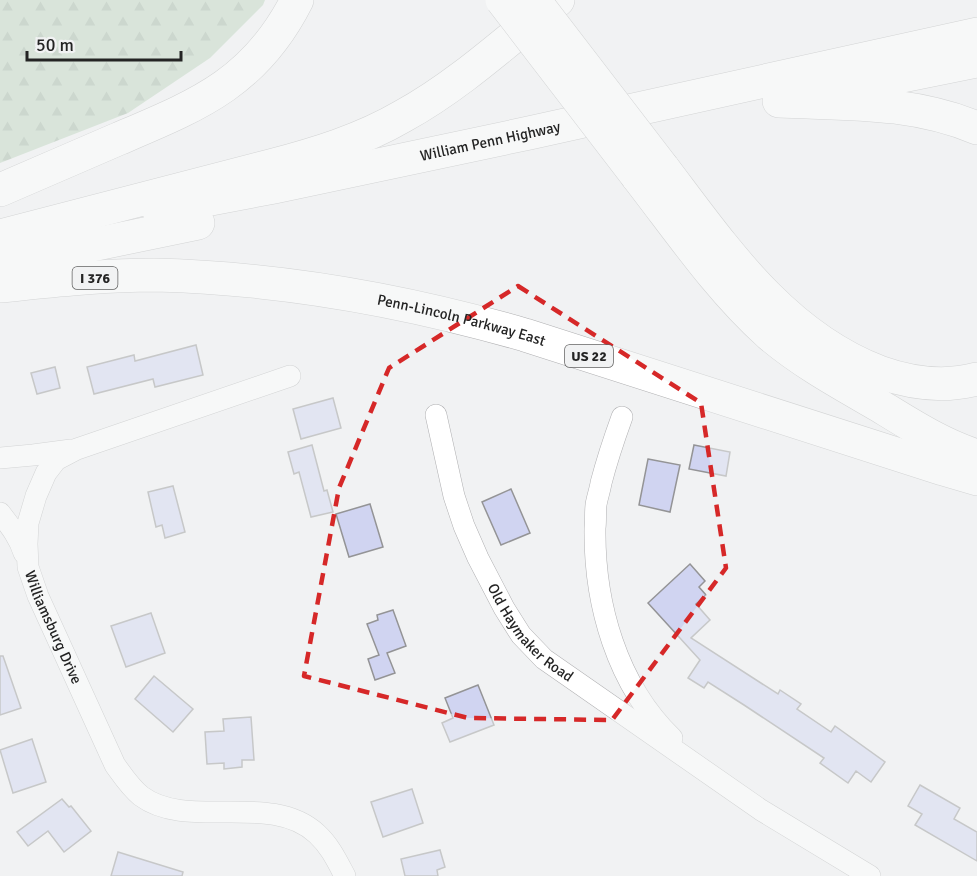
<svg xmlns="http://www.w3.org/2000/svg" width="977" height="876" font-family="Signika,sans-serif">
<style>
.forest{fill:url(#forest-firs)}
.building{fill:#d0d4f1;stroke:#949496;stroke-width:1.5}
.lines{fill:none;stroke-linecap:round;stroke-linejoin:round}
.minor-casing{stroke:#b0b0b2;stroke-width:22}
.trunk-casing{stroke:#b0b0b2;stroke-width:34}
.motorway-casing{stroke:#b0b0b2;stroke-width:34}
.minor{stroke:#fff;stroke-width:21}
.trunk{stroke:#fff;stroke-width:33}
.motorway{stroke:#fff;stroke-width:33}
.motorway-bridge-casing{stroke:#b0b0b2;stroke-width:34;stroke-linecap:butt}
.motorway-bridge{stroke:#fff;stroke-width:33}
.marked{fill:none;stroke:#d62828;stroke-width:4.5;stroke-dasharray:12 8;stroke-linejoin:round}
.labels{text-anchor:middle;stroke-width:4.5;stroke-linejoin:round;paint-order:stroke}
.shield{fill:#f1f2f3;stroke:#626262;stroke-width:1.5}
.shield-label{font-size:14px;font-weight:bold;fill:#242424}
.street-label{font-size:15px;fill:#242424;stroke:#f1f2f3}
</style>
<defs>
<pattern id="forest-firs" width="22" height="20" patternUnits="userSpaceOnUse" patternTransform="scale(1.5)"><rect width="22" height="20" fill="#bcd3bd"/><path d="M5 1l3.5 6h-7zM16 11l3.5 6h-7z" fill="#a1b5a2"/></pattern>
</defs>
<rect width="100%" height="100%" fill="#f1f2f3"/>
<!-- forest -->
<path class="forest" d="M0,0H265L263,5L210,58L128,113L0,163Z"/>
<!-- building -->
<g class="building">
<path d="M196,345L203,375L155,387L153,379L94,394L87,367L134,355L135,361Z"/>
<path d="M55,367L60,388L37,394L31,373Z"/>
<path d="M333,398L341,428L301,439L293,409Z"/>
<path d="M312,445L324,491L327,490L333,512L311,517L299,472L294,474L288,452Z"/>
<path d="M694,445L730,452L726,476L689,469Z"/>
<path d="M648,459L680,465L670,512L639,505Z"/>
<path d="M173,486L185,532L165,538L162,525L156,527L148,492Z"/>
<path d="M511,489L530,533L501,545L482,502Z"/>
<path d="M370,504L383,547L349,557L336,514Z"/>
<path d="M690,564L705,581L699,587L706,595L696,604L710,620L691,638L778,694L780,690L801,704L797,709L831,732L835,726L885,762L871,782L856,771L848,783L820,763L824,758L744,705L708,682L704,688L688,678L700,660L648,603Z"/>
<path d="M393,610L406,646L387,653L395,673L375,680L368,659L379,655L367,624L378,620L377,615Z"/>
<path d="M151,613L165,653L126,667L111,626Z"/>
<path d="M0,656H3L21,708L0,715Z"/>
<path d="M154,676L193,709L173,732L135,699Z"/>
<path d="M478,685L494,725L450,742L442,723L453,718L445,698Z"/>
<path d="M251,717L254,760H242V767L224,769V763L207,764L205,732L224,731L223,719Z"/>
<path d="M32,739L46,782L13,793L0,750Z"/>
<path d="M920,785L960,808L954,819L977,832V861L915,825L922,814L908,806Z"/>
<path d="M412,789L423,823L383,837L371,802Z"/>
<path d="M62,799L69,807L71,806L91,831L64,852L48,831L28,846L17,832Z"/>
<path d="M440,850L445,867L437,870L438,876H405L401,859Z"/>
<path d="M118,852L183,872L182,876H111Z"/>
</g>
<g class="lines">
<defs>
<g id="minor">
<path id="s1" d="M290,376L77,449L56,460L46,473L36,496L28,523L27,544L28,567L38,596L115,765C123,776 130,787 141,796C188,831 271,791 317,834C330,846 337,861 345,876"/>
<path id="s2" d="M436,415L454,496L464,526L478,558L504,608L521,635L544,659L761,810L870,876"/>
<path d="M622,417C614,439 607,460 601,483C600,490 597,498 596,505C595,513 596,521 595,528C594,604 617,685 672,738"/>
<path d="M0,458L33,455L71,450"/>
<path d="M0,513C10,526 19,537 24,553"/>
</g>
<g id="trunk">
<path d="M803,96L977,61"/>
<path id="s3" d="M158,209L274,187L529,133L977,34"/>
<path d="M0,264L198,223"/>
</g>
<g id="motorway">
<path d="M779,101C848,104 912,101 977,128"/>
<path d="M663,168C723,247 782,335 879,372C910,383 944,388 977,379"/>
<path d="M637,176C679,230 718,288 769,334C803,363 842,384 880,406C911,425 942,445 977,456"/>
<path d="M0,190C39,173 79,156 118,139C198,105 255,83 297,0"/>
<path d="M0,236L270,166C316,154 362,140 403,116C458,86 509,39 558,0"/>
<path id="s4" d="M0,286C51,281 103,275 154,275C280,278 404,300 525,335L943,469L977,479"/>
</g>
</defs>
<!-- minor casing -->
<use href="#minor" class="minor-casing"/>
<!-- trunk casing -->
<use href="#trunk" class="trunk-casing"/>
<!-- motorway casing -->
<use href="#motorway" class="motorway-casing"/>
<!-- minor -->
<use href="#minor" class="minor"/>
<!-- trunk -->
<use href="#trunk" class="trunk"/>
<!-- motorway -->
<use href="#motorway" class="motorway"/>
<defs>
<g id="motorway-bridge">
<path d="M502,0L637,176"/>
<path d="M534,0L663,168"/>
</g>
</defs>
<!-- motorway-bridge casing -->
<use href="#motorway-bridge" class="motorway-bridge-casing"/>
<!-- motorway-bridge -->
<use href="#motorway-bridge" class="motorway-bridge"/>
</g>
<!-- marked area -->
<path d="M0 0H977V876H0ZM518,286L701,403L726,568L612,720L468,718L304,676L339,488L389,368Z" fill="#f1f2f3" fill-opacity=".55" fill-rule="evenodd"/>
<path class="marked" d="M518,286L701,403L726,568L612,720L468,718L304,676L339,488L389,368Z"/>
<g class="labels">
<!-- shield labels -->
<g class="shield">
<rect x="72.5" y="267" width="45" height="22" rx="4.5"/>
<rect x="565" y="345" width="48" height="22" rx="4.5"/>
</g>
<g class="shield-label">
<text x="95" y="283">I 376</text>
<text x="589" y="361">US 22</text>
</g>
<!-- street labels -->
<g class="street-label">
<text dy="5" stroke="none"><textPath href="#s3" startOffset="339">William Penn Highway</textPath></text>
<text dy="5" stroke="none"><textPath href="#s4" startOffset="466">Penn-Lincoln Parkway East</textPath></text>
<text dy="5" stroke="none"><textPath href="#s1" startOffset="428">Williamsburg Drive</textPath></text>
<text dy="5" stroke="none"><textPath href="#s2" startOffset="242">Old Haymaker Road</textPath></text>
</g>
</g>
<!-- scale -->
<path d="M27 51v9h154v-9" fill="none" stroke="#242424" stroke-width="3"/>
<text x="36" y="51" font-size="18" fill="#242424" stroke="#f1f2f3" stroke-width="4.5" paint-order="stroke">50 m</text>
</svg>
